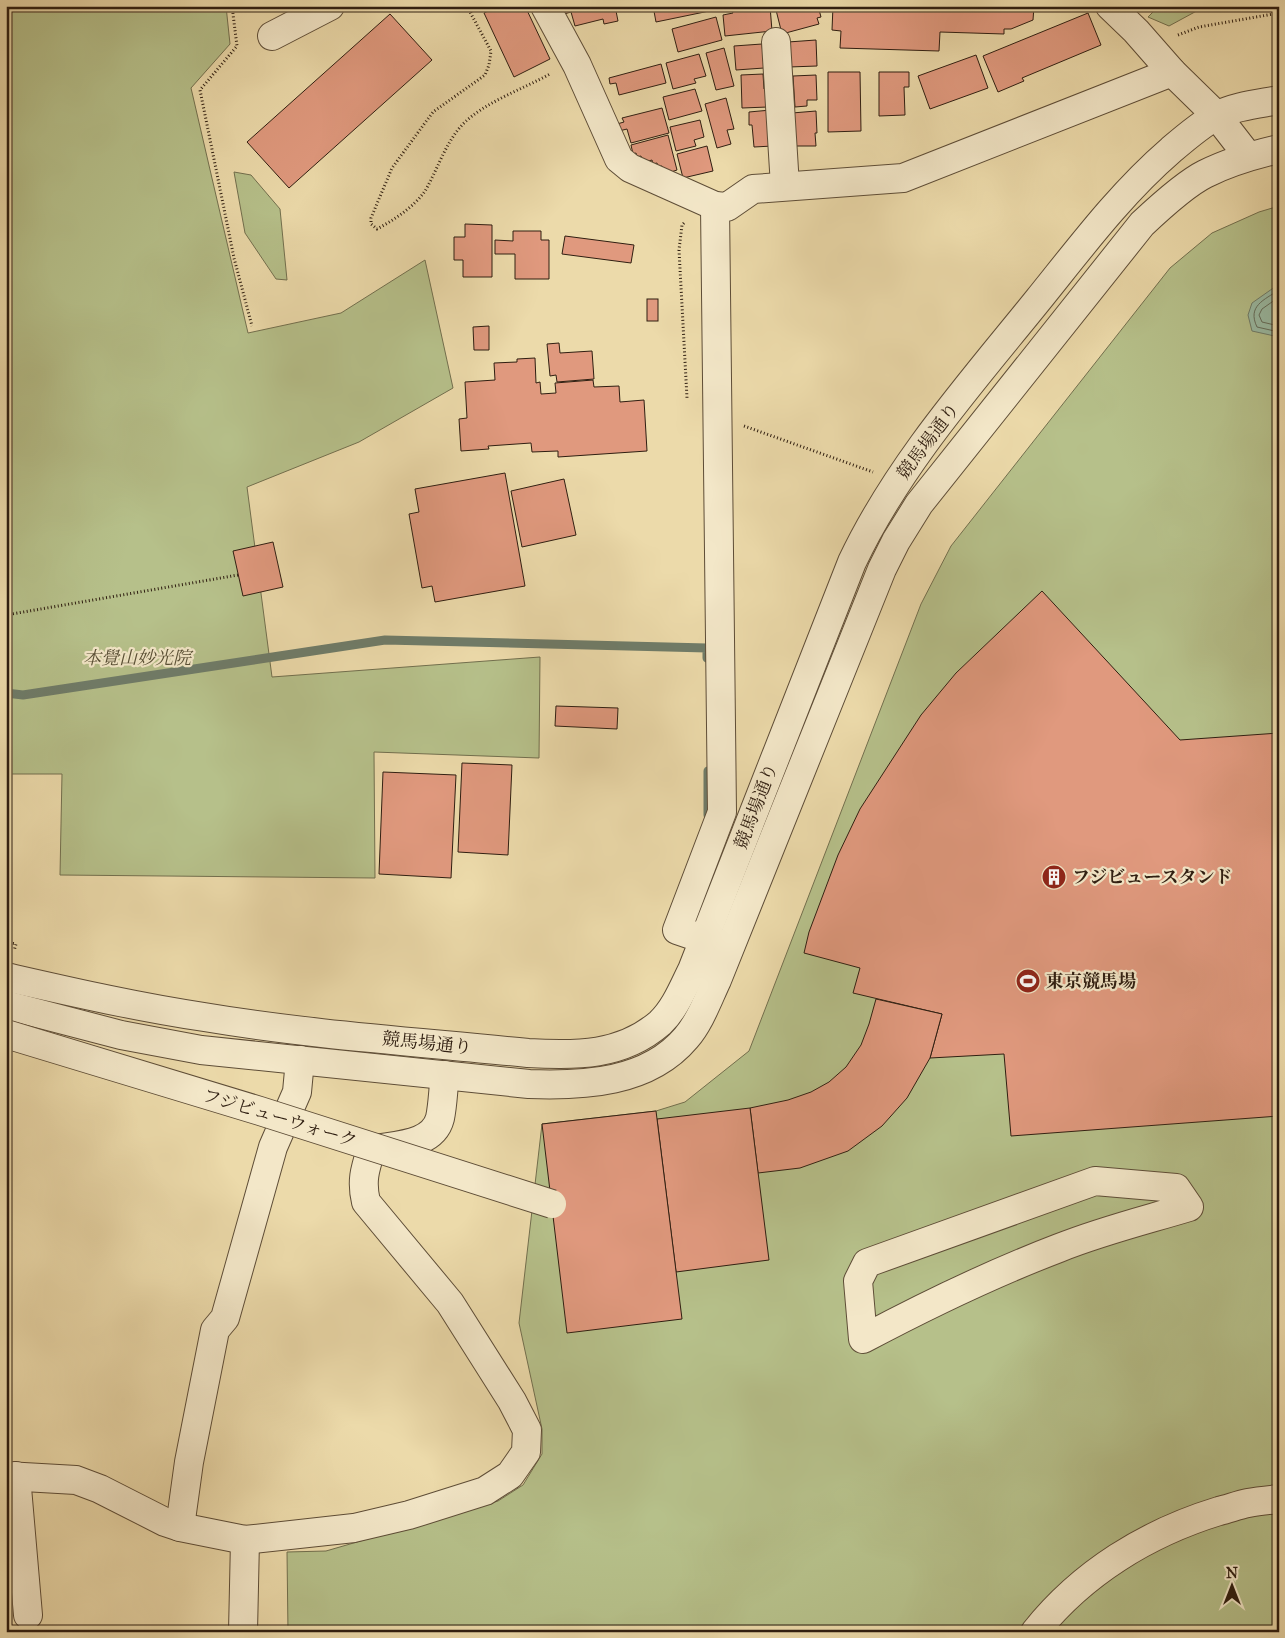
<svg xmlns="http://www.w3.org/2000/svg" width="1285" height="1638" font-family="'IM FELL Great Primer','Noto Serif JP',serif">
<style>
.green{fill:#b6c08a;stroke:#726f4e}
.water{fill:#9abba4;stroke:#6f7c69}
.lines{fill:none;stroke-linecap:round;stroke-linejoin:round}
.shore{stroke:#646c5a;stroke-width:1}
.stream{stroke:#6f7c69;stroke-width:9}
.building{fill:#e0997e;stroke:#2f1e11}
.minor-casing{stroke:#5e4d37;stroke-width:30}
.path{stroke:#2f1e11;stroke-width:3;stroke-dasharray:1 2.5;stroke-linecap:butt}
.minor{stroke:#f3e7c8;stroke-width:28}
.minor-bridge-casing{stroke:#5e4d37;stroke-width:30;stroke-linecap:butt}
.minor-bridge{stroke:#f3e7c8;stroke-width:28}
.labels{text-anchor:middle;stroke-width:4.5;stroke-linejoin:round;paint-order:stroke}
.street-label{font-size:18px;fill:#2f1e11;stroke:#f3e7c8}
.park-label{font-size:18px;font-style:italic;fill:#584f35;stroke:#f3e7c8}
.poi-label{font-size:18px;font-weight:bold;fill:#2f1e11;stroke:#f3e7c8;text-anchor:start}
</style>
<rect width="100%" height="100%" fill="#ecdaaa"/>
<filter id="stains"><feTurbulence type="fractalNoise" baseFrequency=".004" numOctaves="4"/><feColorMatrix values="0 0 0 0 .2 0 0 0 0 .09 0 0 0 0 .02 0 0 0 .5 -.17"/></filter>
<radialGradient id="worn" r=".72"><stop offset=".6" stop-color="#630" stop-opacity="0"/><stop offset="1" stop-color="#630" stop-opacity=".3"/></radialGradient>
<!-- green -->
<g class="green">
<path d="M6,6H226L230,44L191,88L248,333L341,313L425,260L453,388L359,442L247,487L272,677L540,657L539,758L374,752L375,878L60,875L62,774H7L11,691L6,690Z"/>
<path d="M1159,6H1209L1204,7L1169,26L1148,17Z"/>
<path d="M234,172L251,175L280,209L287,280L276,279L245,233Z"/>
<path d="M1279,206V1632H288L287,1552L326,1551L498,1501L523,1485L542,1454V1429L519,1323L542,1124L656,1111L685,1102L749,1051L921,604L951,546L1170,268L1212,233L1259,212Z"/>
</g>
<!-- water -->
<path class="water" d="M1279,284V337L1252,331L1248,315L1252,303Z"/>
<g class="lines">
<!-- shore -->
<g class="shore">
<path d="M1279,290C1264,300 1247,306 1257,327L1279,332"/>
<path d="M1279,297L1262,309L1259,315L1262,322L1279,326"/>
</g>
<!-- stream -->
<g class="stream">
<path d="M6,693L23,695L385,640L707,648V658"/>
<path d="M708,771V815"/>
</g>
</g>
<!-- building -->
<g class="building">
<path d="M498,6H514L516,11L525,6L550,59L514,77L484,13Z"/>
<path d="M562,6H615L618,21L604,24L603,19L575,26L571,12L564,14Z"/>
<path d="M653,6H719V9L656,22Z"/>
<path d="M754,6H770L772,31L725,36L723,15L733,13L732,11L754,8Z"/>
<path d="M775,6H818L821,17L817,18L819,24L782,34Z"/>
<path d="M833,6H1034L1033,20L1011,29H1004V34L940,32L939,51L840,48L841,31L832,30Z"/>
<path d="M1088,13L1101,45L1022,78L1024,81L998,92L983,56Z"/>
<path d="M390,14L432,60L289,188L247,142Z"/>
<path d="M716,17L722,40L678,52L672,29Z"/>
<path d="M816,40L817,66L789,67L788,42Z"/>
<path d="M762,44L764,68L736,70L734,46Z"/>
<path d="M724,48L734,86L716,90L706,53Z"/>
<path d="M699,54L706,76L694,79L696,83L673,89L666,63Z"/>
<path d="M976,55L988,88L930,109L918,76Z"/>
<path d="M661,64L666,83L619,95L616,83L610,84L609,78Z"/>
<path d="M828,72H860L861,131L828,132Z"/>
<path d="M879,72H909V87H904L905,115L879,116Z"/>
<path d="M763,74L764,89H767L768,107L742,108L741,75Z"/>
<path d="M816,75L817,100H807V106L795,107L793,76Z"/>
<path d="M695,89L702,111L669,120L663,97Z"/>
<path d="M726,98L734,129L727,130L731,144L717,148L705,104Z"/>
<path d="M662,108L669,133L631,143L627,129L619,131L617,124L624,122L622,118Z"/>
<path d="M771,110L773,146L754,147L752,125H749V112Z"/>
<path d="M816,111L817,133H815L816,146H796L795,124H792V113Z"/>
<path d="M700,120L704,137L694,140L696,146L676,151L670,127Z"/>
<path d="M668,135L677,170L668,173L663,171L662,166L658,167L657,163L653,164L652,160L645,162L642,160L641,156L637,157L636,153L633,154L631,145Z"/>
<path d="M707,146L713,171L683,178L677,154Z"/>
<path d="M465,224L492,225V277H463V260H454V237H465Z"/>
<path d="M513,231H541V240H549V279H515V254H495V240L513,241Z"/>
<path d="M565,236L634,245L631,263L562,254Z"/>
<rect x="647" y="299" width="11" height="22"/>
<path d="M489,326V350H474L473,327Z"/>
<path d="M559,343L560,353L592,351L594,379L557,382L556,375L550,376L547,344Z"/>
<path d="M535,358L536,383L540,382L541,394L556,393L555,383L593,380L594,387L619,386L620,402L644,400L647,451L558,457V451L532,452L531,443L488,446L489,449L461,451L459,419L467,418L465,382L495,380L494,363L517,362V359Z"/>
<path d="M505,473L525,586L435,602L432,586L422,588L409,514L419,512L415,489Z"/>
<path d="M564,479L576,535L522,547L511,491Z"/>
<path d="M273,542L283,587L243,596L233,551Z"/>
<path d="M1042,591L1180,740L1279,733V1116L1011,1136L1004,1054L930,1058L942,1014L853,993L860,968L804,953L809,932L838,855L860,809L921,715L956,673Z"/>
<path d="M556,706L618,708L617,729L555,726Z"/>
<path d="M462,763L512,765L508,855L458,852Z"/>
<path d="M383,772L456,775L451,878L379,874Z"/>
<path d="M876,999L942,1014L930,1058L907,1098L882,1126L848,1151L800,1168L758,1173L750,1108L788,1100L811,1092L829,1082L846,1067L861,1045L869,1024Z"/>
<path d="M750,1108L769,1260L676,1272L657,1119Z"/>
<path d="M656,1111L682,1319L567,1333L542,1124Z"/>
</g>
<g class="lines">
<defs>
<g id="minor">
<path d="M545,6L577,65L619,159L630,168L715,206L727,207L753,189L903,178L1172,72"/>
<path d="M1110,6L1136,31L1172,72L1217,116L1248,156"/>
<path d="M272,36L330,6"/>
<path d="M776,42L785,186"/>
<path d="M715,206L722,812L677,930L721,945"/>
<path d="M6,977C72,992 137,1007 204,1017C311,1035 420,1042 528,1053C576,1056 622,1056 660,1023C675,1009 683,988 692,970L852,562C898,465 971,383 1038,300C1080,248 1120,194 1171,150C1185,138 1200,125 1216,116C1235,106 1258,104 1279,100"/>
<path d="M6,1005L121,1035L201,1050L529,1084C584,1086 648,1083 686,1038C700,1022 708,999 717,980L882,569L896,541L919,504L1142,224C1159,208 1185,184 1205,174C1229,162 1253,155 1279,149"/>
<path d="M1095,1181L1176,1188L1189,1207C1146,1220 1101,1231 1059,1248C991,1274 927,1305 863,1339L858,1281L867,1263Z"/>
<path d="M6,1476L76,1480L100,1489L165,1522L180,1527L245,1540L354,1528L409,1515L485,1491L510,1475L526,1452L527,1430L512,1401L450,1303L366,1202C361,1181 365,1169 371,1150C394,1145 433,1146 440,1118C443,1104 443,1089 445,1075"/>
<path d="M16,1476L28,1615"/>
<path d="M180,1527L189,1462L215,1330L225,1318L273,1147L297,1092L300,1060"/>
<path d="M243,1632L245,1540"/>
<path d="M1035,1632C1082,1573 1147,1533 1219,1511C1228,1509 1238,1505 1248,1503C1258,1501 1269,1500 1279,1499"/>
</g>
</defs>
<!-- minor casing -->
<use href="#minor" class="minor-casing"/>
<!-- path -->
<g class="path">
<path d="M232,6L237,46L200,90L234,258L252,326"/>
<path d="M482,6L470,12L491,51L489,65L485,75L433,112L392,168L371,218V224L377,229C394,220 414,207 425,191C438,169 445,143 463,124C485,102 523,89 550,74"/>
<path d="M1178,35L1199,27L1279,13"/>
<path d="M684,223L682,225L679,250L687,398"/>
<path d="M744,426L873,472"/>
<path d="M6,615L238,575"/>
<path d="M6,942L16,944L14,951"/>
</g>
<!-- minor -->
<use href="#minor" class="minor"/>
<defs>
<path id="minor-bridge" d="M6,1034L260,1111L552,1204"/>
</defs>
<!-- minor-bridge casing -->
<use href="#minor-bridge" class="minor-bridge-casing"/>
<!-- minor-bridge -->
<use href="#minor-bridge" class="minor-bridge"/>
</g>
<!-- icons -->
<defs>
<symbol id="building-disc" viewBox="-11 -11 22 22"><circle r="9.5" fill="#8f2418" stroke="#f3e7c8"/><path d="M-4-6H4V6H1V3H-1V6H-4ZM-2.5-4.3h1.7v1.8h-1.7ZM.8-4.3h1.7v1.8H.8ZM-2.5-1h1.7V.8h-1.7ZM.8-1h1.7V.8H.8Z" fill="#fff"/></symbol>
<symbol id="stadium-disc" viewBox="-11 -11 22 22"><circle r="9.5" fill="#8f2418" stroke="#f3e7c8"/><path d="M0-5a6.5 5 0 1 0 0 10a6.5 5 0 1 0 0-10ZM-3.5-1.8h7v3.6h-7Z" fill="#fff"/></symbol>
</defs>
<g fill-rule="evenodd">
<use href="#building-disc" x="1040" y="863" width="28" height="28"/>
<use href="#stadium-disc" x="1014" y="967" width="28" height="28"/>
</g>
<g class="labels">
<!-- street labels -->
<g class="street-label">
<text transform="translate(928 441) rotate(-53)" y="6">競馬場通り</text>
<text transform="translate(756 806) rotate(-69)" y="6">競馬場通り</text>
<text transform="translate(427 1043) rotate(6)" y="6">競馬場通り</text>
<text transform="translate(280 1118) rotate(17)" y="6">フジビューウォーク</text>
</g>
<!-- park labels -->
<g class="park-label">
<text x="137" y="664">本覺山妙光院</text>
</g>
<!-- poi labels -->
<g class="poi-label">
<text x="1072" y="883">フジビュースタンド</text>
<text x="1046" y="987">東京競馬場</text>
</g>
</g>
<!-- margin -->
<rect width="1285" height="1638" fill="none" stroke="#ecdaaa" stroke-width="25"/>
<rect x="8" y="8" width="1270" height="1623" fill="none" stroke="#2f1e11" stroke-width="2.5"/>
<rect x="12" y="12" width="1260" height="1613" fill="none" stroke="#2f1e11"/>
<!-- north arrow -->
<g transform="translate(1232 1586)" stroke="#f3e7c8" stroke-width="4" paint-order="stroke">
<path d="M0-4L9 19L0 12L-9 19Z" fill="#2f1e11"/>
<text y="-8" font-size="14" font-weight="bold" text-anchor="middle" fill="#2f1e11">N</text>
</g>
<rect width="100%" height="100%" filter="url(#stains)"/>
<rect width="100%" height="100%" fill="url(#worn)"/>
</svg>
